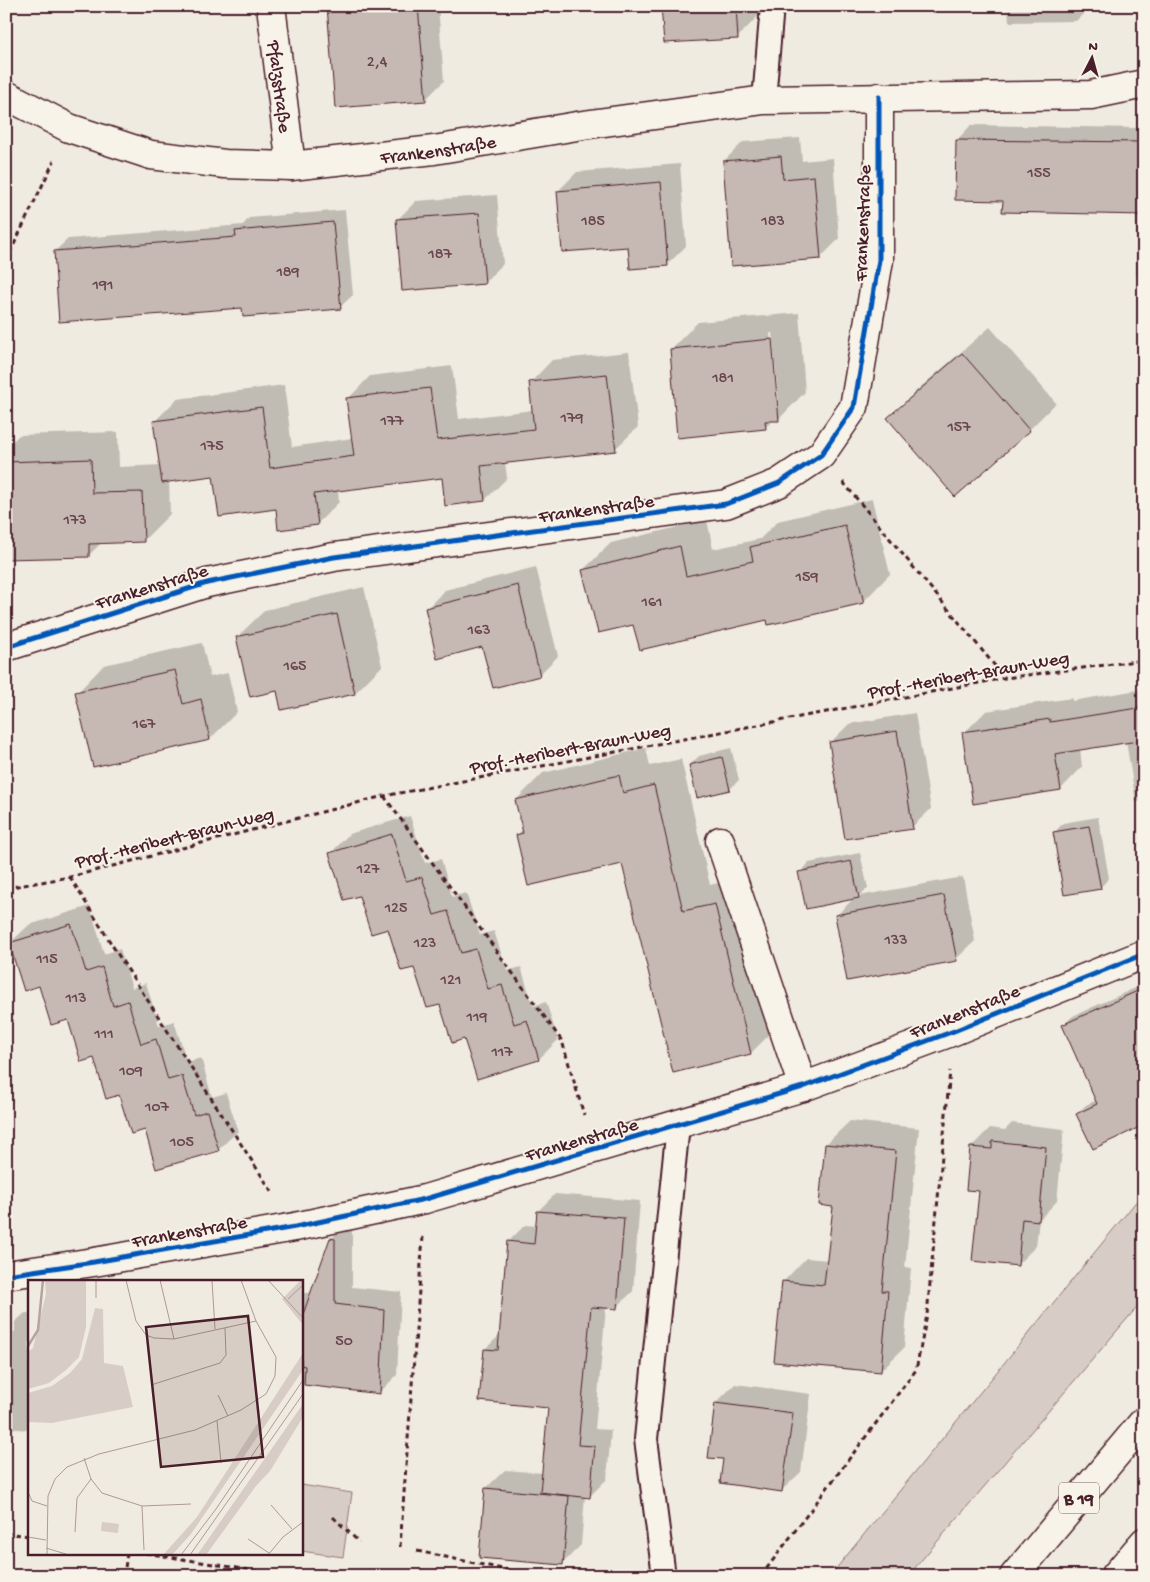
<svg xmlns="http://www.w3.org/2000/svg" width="1150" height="1582" font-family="'Gochi Hand',sans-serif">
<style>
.green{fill:#d8cdc6;stroke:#917678}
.shadow{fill:#0003;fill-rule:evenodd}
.building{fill:#c6b8b3;stroke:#4a1f2b}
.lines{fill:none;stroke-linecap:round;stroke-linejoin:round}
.service-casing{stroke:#4a1f2b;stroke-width:26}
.minor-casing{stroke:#4a1f2b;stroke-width:31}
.tertiary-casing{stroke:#4a1f2b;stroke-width:31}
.trunk-casing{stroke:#4a1f2b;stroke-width:31}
.path{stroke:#4a1f2b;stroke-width:3;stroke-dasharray:5 4;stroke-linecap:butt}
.service{stroke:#f7f3e8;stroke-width:22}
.minor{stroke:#f7f3e8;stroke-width:28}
.tertiary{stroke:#f7f3e8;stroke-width:28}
.trunk{stroke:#f7f3e8;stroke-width:28}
.cycleway-casing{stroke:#f7f3e8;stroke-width:8}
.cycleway{stroke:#0057b8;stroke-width:5}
.labels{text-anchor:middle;stroke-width:4;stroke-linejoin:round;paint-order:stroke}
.number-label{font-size:16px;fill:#69454d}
.shield{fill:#f7f3e8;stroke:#7e5f64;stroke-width:1}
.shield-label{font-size:18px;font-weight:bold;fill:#4a1f2b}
.street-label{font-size:19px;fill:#4a1f2b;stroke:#f7f3e8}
.inset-river{fill:none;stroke:#b7a4a2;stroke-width:2.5}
.inset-road{fill:none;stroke:#ae9998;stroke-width:1}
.view{fill:#4a1f2b;fill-opacity:0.15;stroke:#4a1f2b;stroke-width:2.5}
.inset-edge{fill:none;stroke:#4a1f2b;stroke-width:2.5}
</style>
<rect width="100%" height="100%" fill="#f0ebe0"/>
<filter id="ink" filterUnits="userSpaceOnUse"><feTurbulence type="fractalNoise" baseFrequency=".02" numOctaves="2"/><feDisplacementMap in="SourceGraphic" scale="10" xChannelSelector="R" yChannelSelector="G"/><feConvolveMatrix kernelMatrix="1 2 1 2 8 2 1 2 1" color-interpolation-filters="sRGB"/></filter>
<g filter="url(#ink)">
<!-- green -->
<g class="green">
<path d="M1144,1192V1299L908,1576H830Z"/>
<path d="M301,1485L352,1493L343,1557L301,1551Z"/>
</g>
<!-- shadow -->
<g class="shadow">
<path d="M59,6H126L123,9L60,12Z"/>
<path d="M328,6H438L444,81L425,100Z"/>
<path d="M663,6H764V10L737,38Z"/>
<path d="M1008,6H1091L1076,21L1009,22Z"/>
<path d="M1144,107V276H1136V213L1004,200L957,140L971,125L1136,128V115Z"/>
<path d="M800,138L802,161L833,158L839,239L820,258L724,161L743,142Z"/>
<path d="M680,164L686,246L667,265L630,245L558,191L577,172Z"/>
<path d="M497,195L503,264L484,283L397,220L416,201Z"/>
<path d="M345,210L353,295L340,307L55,251L68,239L243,225L249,218Z"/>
<path d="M799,313L805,392L778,420H773L765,428L671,349L698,322ZM770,333H772L779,404H776Z"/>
<path d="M990,327L1056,403L1029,430L889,418L916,391Z"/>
<path d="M629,352L638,427L615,449L505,462L507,478L485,500L443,477L338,490L339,502L317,524L277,508L214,474L169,480L170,514L143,541L102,542L89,555L6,558V448L19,435L118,432L119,467L161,465L155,421L177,399L284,385L292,447L353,438L348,399L370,376L452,366L459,419L533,410L530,383L552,360Z"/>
<path d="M872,499L890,574L863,602L768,618L634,623L583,570L611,543L707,520L713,549L760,539L778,521Z"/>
<path d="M536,567L558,656L540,674L483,646L426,609L445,590Z"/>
<path d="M364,587L382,666L355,693L278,689L237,637L265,610Z"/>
<path d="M202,643L210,677L228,673L237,712L210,739L77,693L104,665Z"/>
<path d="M1144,689V801L1136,802L1126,741L1080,748L1082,767L1061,789L964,733L986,711L1072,698V701Z"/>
<path d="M915,713L931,809L912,827L831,742L849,724Z"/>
<path d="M646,748L650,766L681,759L710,885L742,877L778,1026L751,1053L674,1071L623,862L517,835L523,829L516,800L543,773Z"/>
<path d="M731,748L739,780L730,789L690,765L699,756Z"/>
<path d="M410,816L425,863L441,859L452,897L466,893L480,935L494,931L507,971L521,967L533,1006L546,1002L558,1040L539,1059L478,1077L465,1038L389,928L360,894L331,853L349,834Z"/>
<path d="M1098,817L1109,878L1100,888L1054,833L1063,823Z"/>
<path d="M860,853L868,888L859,896L963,877L975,941L956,959L836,916L854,898L800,873L809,863Z"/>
<path d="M90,906L104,954L120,949L132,988L146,983L159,1026L174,1021L187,1062L201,1058L212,1097L226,1093L238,1131L219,1149L157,1168L145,1128L120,1094L69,1018L40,985L10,943L29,925Z"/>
<path d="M1144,984V1124L1077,1114L1086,1105L1097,1100L1063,1025L1073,1016Z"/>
<path d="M850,1121L919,1128L905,1267L911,1268L904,1348L880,1371L783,1282L806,1258L828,1260L834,1206L826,1144Z"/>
<path d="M1012,1123L1064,1129L1057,1201L1039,1220L1036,1246L1017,1265L980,1190L971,1147L990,1128L1005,1130Z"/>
<path d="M555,1194L640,1201L633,1291L616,1308L606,1307L595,1429L611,1430L607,1479L590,1496H585L581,1545L562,1564L486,1488L505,1470L543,1473L549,1407L485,1349L501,1334L508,1242L525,1225L537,1226L538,1211Z"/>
<path d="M349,1221H352V1287L401,1292L397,1375L379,1393L301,1384V1293H312L331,1239Z"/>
<path d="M25,1313H29V1430L6,1428V1331L15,1332V1322Z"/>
<path d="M735,1384L811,1394L801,1472L782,1490L725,1458L709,1456L716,1403Z"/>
</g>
<!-- building -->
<g class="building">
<path d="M327,6H418L426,101L335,108Z"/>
<path d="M661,6H736L738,39L664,43Z"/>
<path d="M956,140L1144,142V215L1002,212L1003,201L955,200Z"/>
<path d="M781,156L783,179L814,176L821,259L731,266L723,161Z"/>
<path d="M661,182L668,266L630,269L628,247L562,252L557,191Z"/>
<path d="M479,213L485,284L402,291L396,219Z"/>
<path d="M333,222L341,309L243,317L242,308L59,322L54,251L236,237L235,231Z"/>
<path d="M772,339L779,421H765L766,429L677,438L670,349Z"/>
<path d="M962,353L1030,431L955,497L887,418Z"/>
<path d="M607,374L616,451L481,466L485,501L445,506L442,478L314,494L318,525L278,530L276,509L219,517L213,476L162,483L153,421L262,407L270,468L354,456L346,398L430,388L437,440L534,429L529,382Z"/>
<path d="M91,459L92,493L142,492L144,542L89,544V557L6,559V462Z"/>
<path d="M845,525L864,603L768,625L767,620L640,650L633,625L598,633L582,570L680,546L686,576L753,561L750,547Z"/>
<path d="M518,585L540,676L493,688L482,647L437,659L425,608Z"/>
<path d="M337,614L355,694L281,710L277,691L250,697L236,637Z"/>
<path d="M175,670L183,704L201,699L210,740L93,767L75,692Z"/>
<path d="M1144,707V740L1055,754L1061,790L973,804L962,732L1050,719V722Z"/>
<path d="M897,731L913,829L845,839L829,742Z"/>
<path d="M722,757L730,790L697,798L689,765Z"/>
<path d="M619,775L623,793L654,785L683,911L715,904L751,1054L673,1073L622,864L528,886L516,835L523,833L515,800Z"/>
<path d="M1089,826L1101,889L1064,895L1053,832Z"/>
<path d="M392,834L406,881L422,877L434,915L448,911L461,953L476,949L488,989L502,985L514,1024L527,1020L539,1060L477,1079L464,1039L452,1043L440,1005L427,1008L414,968L401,971L388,929L371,934L359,896L344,900L329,853Z"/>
<path d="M851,861L859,898L806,909L798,872Z"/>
<path d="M944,895L957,961L847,981L835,915Z"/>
<path d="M71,924L86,972L102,967L113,1006L128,1001L141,1044L156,1039L168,1080L182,1076L194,1115L207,1111L219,1151L156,1169L145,1130L131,1134L119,1095L106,1099L94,1058L81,1062L68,1020L51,1025L39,986L24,991L9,943Z"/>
<path d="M1144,988V1125L1093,1149L1076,1114L1097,1104L1062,1025Z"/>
<path d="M992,1141L1046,1147L1039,1221L1022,1219L1018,1266L972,1261L979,1191L966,1190L970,1147L992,1149Z"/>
<path d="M825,1144L896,1151L882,1291H888L881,1372L774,1362L782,1281L824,1285L833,1207L819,1205Z"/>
<path d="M537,1211L624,1218L617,1309L591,1307L578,1445L595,1446L590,1498L540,1492L548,1408L479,1401L484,1349L498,1350L507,1241L534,1244Z"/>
<path d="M330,1238L335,1239V1304L384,1310L380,1394L304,1385L305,1366L301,1365V1320Z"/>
<path d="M715,1403L793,1413L782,1492L720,1483L723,1459L708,1458Z"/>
<path d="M485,1488L569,1496L563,1565L479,1558Z"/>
</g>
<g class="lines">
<defs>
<g id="service">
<path d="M764,100L772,6"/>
<path d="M664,1576L646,1439L678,1125"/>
</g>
<g id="minor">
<path id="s1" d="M271,6L291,166"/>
<path id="s2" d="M6,95L69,128L151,155L225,164L291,166L434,150L583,125L764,100L1091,95L1144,84"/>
<path d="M6,647L207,583L334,557L726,504L779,483L821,455L854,407L879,260V97"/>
<path d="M720,841L803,1087"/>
</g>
<path id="tertiary" d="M6,1275L94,1262L295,1227L425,1199L803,1087L954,1031L1144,954"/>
<g id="trunk">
<path d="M1014,1576L1144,1421"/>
<path d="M1115,1576L1144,1542"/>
</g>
</defs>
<!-- service casing -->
<use href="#service" class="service-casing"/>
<!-- minor casing -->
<use href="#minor" class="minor-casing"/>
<!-- tertiary casing -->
<use href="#tertiary" class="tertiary-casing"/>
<!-- trunk casing -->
<use href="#trunk" class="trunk-casing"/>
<!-- path -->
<g class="path">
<path d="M6,261L54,161"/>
<path d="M843,482L1005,678"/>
<path d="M384,796L562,1041L584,1115"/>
<path d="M70,877L117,953L274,1195"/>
<path d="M6,888L70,877L384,796L1005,678L1144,660"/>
<path d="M333,1517L359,1542"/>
<path d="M6,1533L29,1536"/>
<path d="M400,1547L423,1236"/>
<path d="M417,1551L536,1576"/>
<path d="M146,1553L286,1576"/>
<path d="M124,1576L127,1553"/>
<path d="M761,1576L916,1370L927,1315L950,1071"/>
</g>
<!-- service -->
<use href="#service" class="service"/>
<!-- minor -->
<use href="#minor" class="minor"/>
<!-- tertiary -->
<use href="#tertiary" class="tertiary"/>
<!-- trunk -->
<use href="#trunk" class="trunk"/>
<defs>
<g id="cycleway">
<path d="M6,647L207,583L334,557L726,504L779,483L821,455L854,407L879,260V97"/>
<path d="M6,1275L94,1262L295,1227L425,1199L803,1087L954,1031L1144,954"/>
</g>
</defs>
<!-- cycleway casing -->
<use href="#cycleway" class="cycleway-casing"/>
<!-- cycleway -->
<use href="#cycleway" class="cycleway"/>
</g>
</g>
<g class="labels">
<!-- number labels -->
<g class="number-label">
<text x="377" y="66">2,4</text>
<text x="1039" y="177">155</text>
<text x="593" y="225">185</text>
<text x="773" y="225">183</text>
<text x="440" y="258">187</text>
<text x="288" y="276">189</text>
<text x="103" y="289">191</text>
<text x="723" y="382">181</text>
<text x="572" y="422">179</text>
<text x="392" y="425">177</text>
<text x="959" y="431">157</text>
<text x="212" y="450">175</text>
<text x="75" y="524">173</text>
<text x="807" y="581">159</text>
<text x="652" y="606">161</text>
<text x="479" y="634">163</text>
<text x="295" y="670">165</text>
<text x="144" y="728">167</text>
<text x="368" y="873">127</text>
<text x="396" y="912">125</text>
<text x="896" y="944">133</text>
<text x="425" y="947">123</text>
<text x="47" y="963">115</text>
<text x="451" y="984">121</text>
<text x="76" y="1002">113</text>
<text x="477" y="1021">119</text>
<text x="104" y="1038">111</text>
<text x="502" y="1056">117</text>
<text x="131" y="1075">109</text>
<text x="157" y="1111">107</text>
<text x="182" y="1146">105</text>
<text x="344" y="1345">50</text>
</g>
<!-- shield labels -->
<rect class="shield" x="1059" y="1482.5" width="40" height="31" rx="4"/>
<g class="shield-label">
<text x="1079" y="1504">B 19</text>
</g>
<!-- street labels -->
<g class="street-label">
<text dy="7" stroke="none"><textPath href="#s1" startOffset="81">Pfalzstraße</textPath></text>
<text dy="7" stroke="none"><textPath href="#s2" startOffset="446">Frankenstraße</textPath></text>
<text transform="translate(861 223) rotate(-88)" y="7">Frankenstraße</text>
<text transform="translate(596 507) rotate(-8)" y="7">Frankenstraße</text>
<text transform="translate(151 585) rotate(-17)" y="7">Frankenstraße</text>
<text transform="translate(968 673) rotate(-10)" y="7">Prof.-Heribert-Braun-Weg</text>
<text transform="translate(570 747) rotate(-11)" y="7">Prof.-Heribert-Braun-Weg</text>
<text transform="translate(174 836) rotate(-14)" y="7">Prof.-Heribert-Braun-Weg</text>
<text transform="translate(964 1010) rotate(-22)" y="7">Frankenstraße</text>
<text transform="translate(581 1138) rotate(-16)" y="7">Frankenstraße</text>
<text transform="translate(189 1230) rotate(-10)" y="7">Frankenstraße</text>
</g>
</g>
<!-- overview -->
<g transform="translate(28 1280)">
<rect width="275" height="275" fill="#f0ebe0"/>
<path d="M17,0H58V47L51,77L38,90L21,103L0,109V72L5,68L18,14ZM273,0H275V45L254,19ZM67,28L75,29L76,83L95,86L105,127L24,143L0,142V113L24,106L42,93L54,79ZM275,73V90L163,254L144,275H135L169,237ZM275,124V137L242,191L228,206L178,275H169ZM74,242L91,244L90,253L73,251Z" fill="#d8cdc6"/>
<path class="inset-river" d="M0,66L10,50L15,0"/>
<path class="inset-road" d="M68,0V18M98,0L108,41L118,55L126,58L146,59L228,41M132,0L146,59M240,0L275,38M184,1L187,49M260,19L275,5M123,105L192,83L198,75L197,48M190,115L200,136M189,141L193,183M275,180V196M63,199L74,213L114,226L116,270M0,212L4,221L19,226M243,225L264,249M114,226L163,224M47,252L49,218L63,199L56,178M0,257L18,260M220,259L241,273M18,268L41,275M19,275L20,216L27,199L39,187L71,174L167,150L213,130L238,114L247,96L248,77L228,41L213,0M153,275L188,229L275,100M162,275L275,114M240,275L255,257L275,242"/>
<path class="view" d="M220,36L235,177L133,187L118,47Z"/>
<rect width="275" height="275" class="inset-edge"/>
</g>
<!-- margin -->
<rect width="1150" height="1582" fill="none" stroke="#f7f3e8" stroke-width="25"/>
<rect x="12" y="12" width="1125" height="1557" fill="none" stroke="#4a1f2b" stroke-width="2" filter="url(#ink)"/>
<!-- north arrow -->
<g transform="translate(1092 58) rotate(6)" stroke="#f7f3e8" stroke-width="4" paint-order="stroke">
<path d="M0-4L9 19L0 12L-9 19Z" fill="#4a1f2b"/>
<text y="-8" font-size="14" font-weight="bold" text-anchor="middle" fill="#4a1f2b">N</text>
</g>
</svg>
